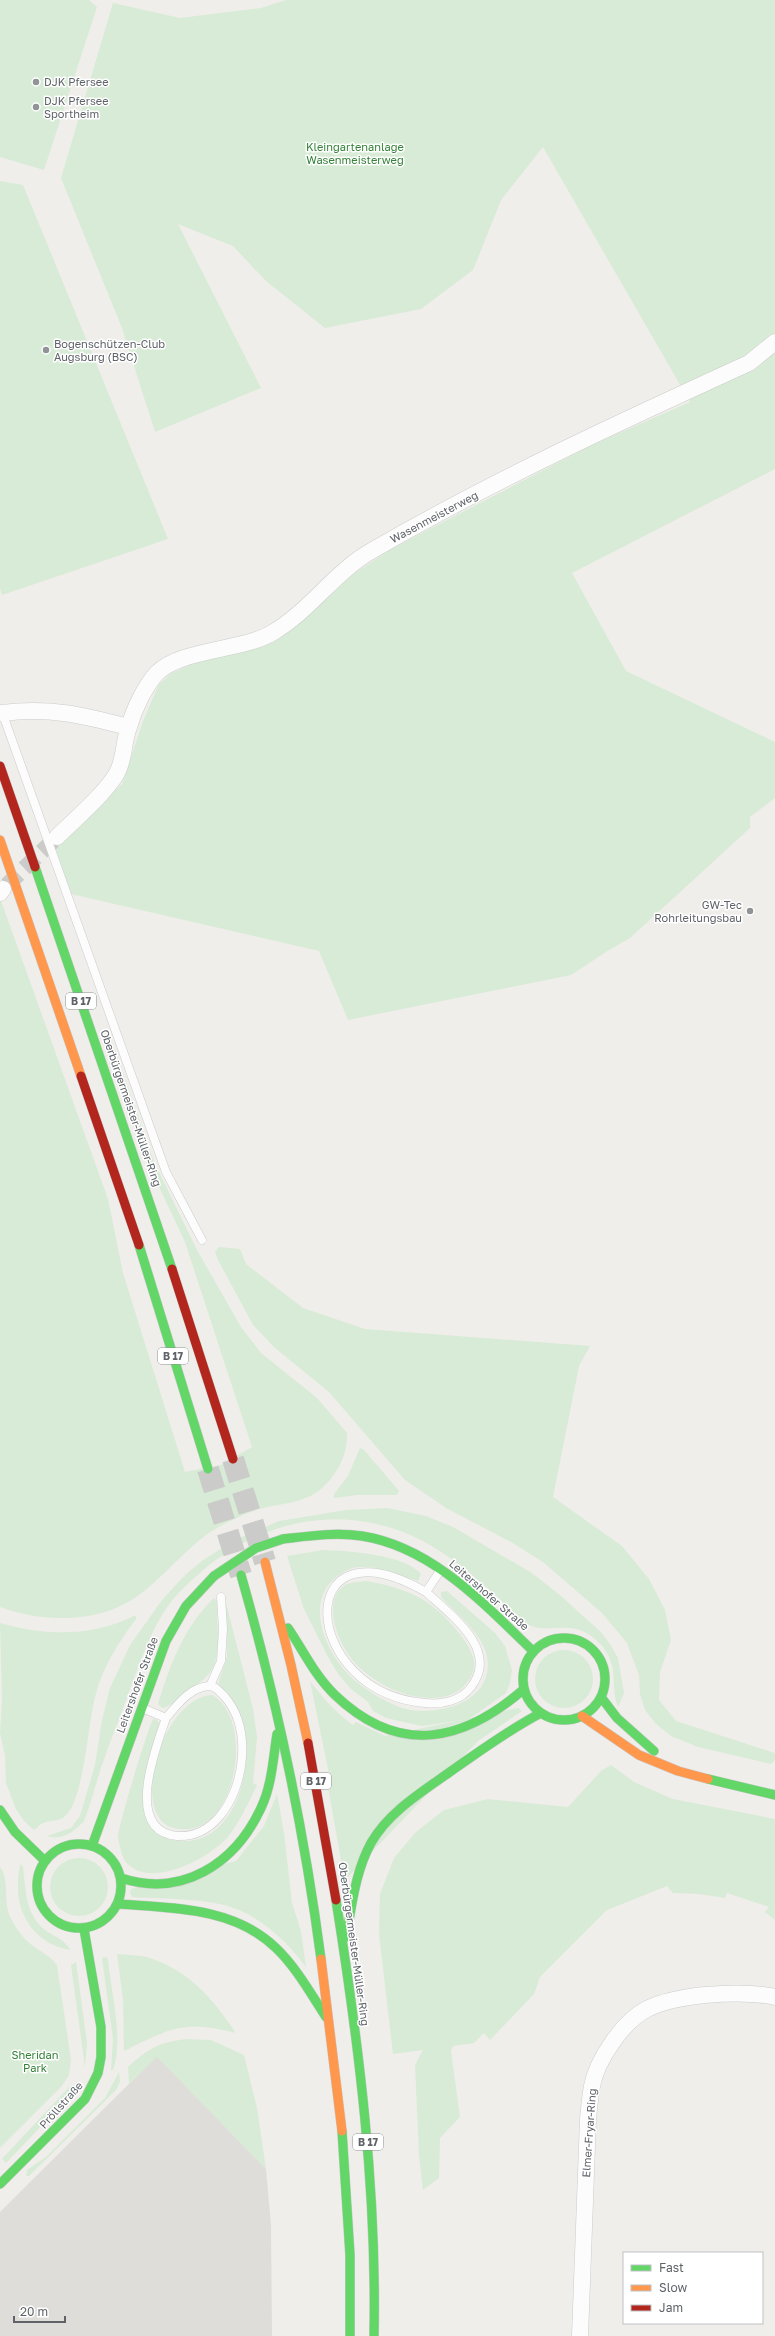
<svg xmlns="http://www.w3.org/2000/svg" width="775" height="2336" font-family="'Golos Text',sans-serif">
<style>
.industrial{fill:#dfddda}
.green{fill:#d8ebd6}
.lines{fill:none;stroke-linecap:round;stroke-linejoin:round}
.street-tunnel{stroke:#cbcbca;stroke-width:16;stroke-dasharray:16 8;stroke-linecap:butt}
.highway-tunnel{stroke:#cbcbca;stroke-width:22;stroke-dasharray:22 11;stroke-linecap:butt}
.lane-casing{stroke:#cbcccc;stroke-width:9}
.street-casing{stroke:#cbcccc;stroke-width:17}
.fast-casing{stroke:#cacacb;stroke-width:10}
.slow-casing{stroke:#cacacb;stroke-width:10}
.jam-casing{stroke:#cacacb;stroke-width:10}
.lane{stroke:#fdfcfc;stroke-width:8}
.street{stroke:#fdfcfc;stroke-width:16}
.fast{stroke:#63d668;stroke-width:9}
.slow{stroke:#ff974d;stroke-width:9}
.jam{stroke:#b3261e;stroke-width:9}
.fast-bridge-casing{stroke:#cacacb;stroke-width:10;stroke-linecap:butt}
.fast-bridge{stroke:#63d668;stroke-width:9}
.poi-dot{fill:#919496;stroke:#fff;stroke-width:1.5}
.labels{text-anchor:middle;stroke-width:3;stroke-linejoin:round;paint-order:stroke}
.shield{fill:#fff;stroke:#8f9295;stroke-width:1}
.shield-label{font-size:10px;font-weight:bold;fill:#5f6368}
.poi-label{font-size:11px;fill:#5f6368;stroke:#fff;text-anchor:start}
.park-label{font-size:11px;fill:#348238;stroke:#fff}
.street-label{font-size:11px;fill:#5f6368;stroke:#fff}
</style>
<rect width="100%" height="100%" fill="#efeeea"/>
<!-- industrial -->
<path class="industrial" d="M157,2056L266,2169L271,2225L272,2336H0V2212Z"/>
<!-- green -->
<g class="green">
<path d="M0,0H89L97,7L44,170L0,157Z"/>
<path d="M286,0H775V469L572,573L626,671L775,742V798L750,817V828L630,938L609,950L571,975L348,1020L319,951L71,894L54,844L122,784L143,721L159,684L172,673L303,614L352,575L391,549L592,445L690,402L543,147L501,200L473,270L421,309L325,328L266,281L233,246L178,224L261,388L155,432L122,328L61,178L113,3L180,18L261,8Z"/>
<path d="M0,181L23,185L168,539L2,595L0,589Z"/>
<path d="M0,898L108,1199L123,1273L185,1472L221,1465L252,1447L185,1242L160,1189L146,1154L106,1035L108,1031L154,1162L197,1250L241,1327L261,1353L317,1398L347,1433C348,1454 337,1475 321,1489C303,1504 281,1503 259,1509C246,1513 232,1520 220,1526C182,1547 157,1591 116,1608C80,1623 36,1620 0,1607Z"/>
<path d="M219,1247L240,1249L246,1264L303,1308L365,1329L590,1346L579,1366L553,1497L622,1546L649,1579L665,1610L671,1640L660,1672L659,1700L676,1721L769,1751L775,1753V1760L771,1764L698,1747L671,1736L656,1724L645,1710L640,1694L639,1675L627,1643L602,1613L543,1562L511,1542L446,1508L405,1480L329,1392L275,1348L253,1325L218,1260L215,1252Z"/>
<path d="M360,1448L364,1450L399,1491L397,1495H357L334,1498V1494L348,1476Z"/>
<path d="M387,1508L426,1516L453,1527L532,1573L561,1596L601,1632L610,1644L618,1658L624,1693L618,1707C611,1690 617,1673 609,1657C600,1638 581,1626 561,1628C549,1628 540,1630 529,1625C516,1618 505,1603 493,1593C467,1570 441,1548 408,1534C336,1504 260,1522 202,1571C187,1584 172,1598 162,1615C148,1638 140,1663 130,1689C121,1715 110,1741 101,1768C95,1786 91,1804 84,1821C74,1832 62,1841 47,1836L71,1828L80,1816L95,1765L102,1720L110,1688L130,1645L162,1600L184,1576L203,1560L237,1539L279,1521L346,1510Z"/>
<path d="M323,1550C348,1551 404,1554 421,1574L418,1581C397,1575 382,1566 359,1567C351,1567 341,1573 335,1578C303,1606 328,1656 353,1679C366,1690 382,1700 397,1706C411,1712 427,1712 442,1709C472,1704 498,1681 484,1647C475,1628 455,1612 441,1597V1592L447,1591L495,1633L505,1646L512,1670L510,1683L506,1693L469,1719L422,1726L386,1718L373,1711L368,1702L351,1689L338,1674L327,1655L304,1609L287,1556Z"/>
<path d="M366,1581C385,1584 403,1589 420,1598C438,1607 471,1641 474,1661C476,1671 469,1681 462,1688C448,1700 430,1699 413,1696C393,1692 372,1680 358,1666C341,1650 319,1602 345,1585C351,1582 359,1582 366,1581Z"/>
<path d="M214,1598L217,1602C216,1626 225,1662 204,1679C198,1684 191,1688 184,1693C176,1698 172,1707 162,1708L158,1704C170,1665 184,1627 214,1598Z"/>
<path d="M226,1603L253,1709L257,1737L253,1783L257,1785C248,1804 240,1822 227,1838C208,1859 148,1891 125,1861C122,1856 119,1844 118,1838C117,1829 148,1728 153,1719L157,1720L160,1724C149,1764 128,1803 162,1837C244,1867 272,1727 218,1684L227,1657Z"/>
<path d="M134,1616H136V1619C118,1643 102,1668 95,1697C88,1724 84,1798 66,1815C60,1822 51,1820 43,1823C40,1824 37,1828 34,1830L24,1821L16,1809L6,1783L5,1756L0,1733L2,1700L0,1623C46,1636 90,1637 134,1616Z"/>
<circle cx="564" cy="1679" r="29"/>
<path d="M310,1681C323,1698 336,1713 353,1725L356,1722L385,1736L518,1708L522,1711L478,1741L348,1877H344L327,1781L330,1779Z"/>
<path d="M212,1695C257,1720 236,1843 174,1828C128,1817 161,1698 212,1695Z"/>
<path d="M611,1765L634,1782L673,1799L775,1819V1920L765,1912L769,1907L727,1893L725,1898L699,1894L673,1893L667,1886L607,1910L540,1977L534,1994L490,2040L484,2033L474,2043L453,2046L451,2051L460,2117L440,2138L439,2178L423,2190L419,2155L415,2065L423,2050L393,2054L379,1934L380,1894L394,1858L416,1832L444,1810L488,1799L568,1807L601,1771Z"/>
<path d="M277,1794L284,1833L292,1903L301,1931L306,1967C286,1940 257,1913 224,1905C196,1898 161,1899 132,1897L130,1893L131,1889L236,1861L264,1826Z"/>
<circle cx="79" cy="1887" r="29"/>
<path d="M21,1864L23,1867C26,1891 25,1917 48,1932C57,1938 64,1939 70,1950C38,1945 17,1917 18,1886C18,1879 18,1870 21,1864Z"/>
<path d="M0,1867C9,1877 4,1900 9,1914C14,1926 23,1939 33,1946C42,1952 51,1957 57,1965L71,2060L69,2075L61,2087L0,2148Z"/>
<path d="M117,1954C126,1955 138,1955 147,1957C190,1971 212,1998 236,2033C183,2020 171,2028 124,2051L123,2000Z"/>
<path d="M106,1957L108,1959C111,1992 124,2040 113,2070H111L113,2039L102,1958Z"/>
<path d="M76,1962L87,2043L85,2067L71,1965Z"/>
<path d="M188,2039L211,2040L244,2055L257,2108L266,2169L157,2057L129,2084L128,2067C149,2048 159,2042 188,2039Z"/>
<path d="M119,2072L120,2081L116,2090L29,2176H26L27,2170L46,2157L105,2098Z"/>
<path d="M71,2085L76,2086L66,2100L6,2163L2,2159Z"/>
</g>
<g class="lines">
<!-- street-tunnel -->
<path class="street-tunnel" d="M7,885L57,837"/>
<!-- highway-tunnel -->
<g class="highway-tunnel">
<path d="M233,1459L265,1562"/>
<path d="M208,1469L241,1575"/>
</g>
<defs>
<g id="lane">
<path d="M2,712L166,1172L202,1240"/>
<path d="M426,1592C451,1615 500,1650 471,1687C461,1701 441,1705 425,1703C300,1693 289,1514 426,1592L440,1571"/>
<path d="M210,1686L221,1661L223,1629L221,1597"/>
<path d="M142,1708L166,1718C156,1747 123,1831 177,1836C195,1837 209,1829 220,1816C245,1786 252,1729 225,1697C221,1693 216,1686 209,1686C190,1687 177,1705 166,1718"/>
</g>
<g id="street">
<path d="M2,713C50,707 82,715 128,727"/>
<path d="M57,837C76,818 104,795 117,773C125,758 123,742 129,727C134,709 145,686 157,673C181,649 241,651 272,633C310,611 335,571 373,550C494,480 622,421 749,363L775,342"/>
<path d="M0,893L3,889"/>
<path d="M580,2336L588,2119C589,2109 590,2097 592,2086C597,2060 623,2021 647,2009C665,2000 685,1997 705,1995C728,1993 753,1992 775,1997"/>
</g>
<g id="fast">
<path d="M35,867L172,1269"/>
<path d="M139,1245L208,1469"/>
<path d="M283,1539C309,1536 335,1532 362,1536C432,1547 484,1604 533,1651"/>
<path d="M241,1575C277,1701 304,1829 321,1959"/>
<path d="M288,1628C303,1650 315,1676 335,1695C399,1756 462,1743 524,1689"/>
<circle cx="564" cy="1679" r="41"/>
<path d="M601,1697L617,1718L654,1751"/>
<path d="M708,1779L775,1795"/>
<path d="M0,1810L15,1832L45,1861"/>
<circle cx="79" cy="1886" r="42"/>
<path d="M92,1846L166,1641L186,1606L214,1576"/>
<path d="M121,1878C182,1898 235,1864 261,1808C272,1785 273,1759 277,1734"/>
<path d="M336,1900C359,2045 377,2189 374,2336"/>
<path d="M118,1904C172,1908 234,1907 276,1948C296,1967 311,1994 326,2017"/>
<path d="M346,1937C352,1906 355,1872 371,1843C389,1811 425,1790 454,1769C483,1749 510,1729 541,1713"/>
<path d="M342,2131L350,2255V2336"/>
<path d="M0,2184L85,2099L98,2073L101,2057V2027L84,1929"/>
</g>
<g id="slow">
<path d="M0,840L81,1076"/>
<path d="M265,1562L291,1665L308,1743"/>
<path d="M582,1716L639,1755L678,1771L708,1779"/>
<path d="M321,1959L342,2131"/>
</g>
<g id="jam">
<path d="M0,766L35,867"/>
<path d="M81,1076L139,1245"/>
<path d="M172,1269L233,1459"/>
<path d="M308,1743L336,1900"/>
</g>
</defs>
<!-- lane casing -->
<use href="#lane" class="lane-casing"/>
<!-- street casing -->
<use href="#street" class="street-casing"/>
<!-- fast casing -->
<use href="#fast" class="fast-casing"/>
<!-- slow casing -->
<use href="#slow" class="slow-casing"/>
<!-- jam casing -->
<use href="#jam" class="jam-casing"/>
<!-- lane -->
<use href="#lane" class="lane"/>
<!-- street -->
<use href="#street" class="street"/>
<!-- fast -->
<use href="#fast" class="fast"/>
<!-- slow -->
<use href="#slow" class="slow"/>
<!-- jam -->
<use href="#jam" class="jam"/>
<defs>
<path id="fast-bridge" d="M214,1576L256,1548L283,1539"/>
</defs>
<!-- fast-bridge casing -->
<use href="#fast-bridge" class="fast-bridge-casing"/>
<!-- fast-bridge -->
<use href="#fast-bridge" class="fast-bridge"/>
</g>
<!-- markers -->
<g class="poi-dot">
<circle cx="36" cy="82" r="4"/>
<circle cx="36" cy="107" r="4"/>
<circle cx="46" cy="350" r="4"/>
<circle cx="750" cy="911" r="4"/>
</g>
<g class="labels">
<!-- shield labels -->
<g class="shield">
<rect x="66" y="993" width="30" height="16" rx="3"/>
<rect x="158" y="1348" width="30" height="16" rx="3"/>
<rect x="301" y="1773" width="30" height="16" rx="3"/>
<rect x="353" y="2134" width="30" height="16" rx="3"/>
</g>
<g class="shield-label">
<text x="81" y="1005">B 17</text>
<text x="173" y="1360">B 17</text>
<text x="316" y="1785">B 17</text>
<text x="368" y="2146">B 17</text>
</g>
<!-- poi labels -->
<g class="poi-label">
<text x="44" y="86">DJK Pfersee</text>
<text x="44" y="105">DJK Pfersee<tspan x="44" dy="13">Sportheim</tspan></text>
<text x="54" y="348">Bogenschützen-Club<tspan x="54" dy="13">Augsburg (BSC)</tspan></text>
<text x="742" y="909" text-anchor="end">GW-Tec<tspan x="742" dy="13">Rohrleitungsbau</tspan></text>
</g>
<!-- park labels -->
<g class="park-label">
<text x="355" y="151">Kleingartenanlage<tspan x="355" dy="13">Wasenmeisterweg</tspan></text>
<text x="35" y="2059">Sheridan<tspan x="35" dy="13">Park</tspan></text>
</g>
<!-- street labels -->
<g class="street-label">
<text transform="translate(434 517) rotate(-28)" y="4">Wasenmeisterweg</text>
<text transform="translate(131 1108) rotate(71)" y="4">Oberbürgermeister-Müller-Ring</text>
<text transform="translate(489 1595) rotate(41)" y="4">Leitershofer Straße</text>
<text transform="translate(137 1685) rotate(-70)" y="4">Leitershofer Straße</text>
<text transform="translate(354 1944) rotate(82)" y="4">Oberbürgermeister-Müller-Ring</text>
<text transform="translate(61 2105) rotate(-48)" y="4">Pröllstraße</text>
<text transform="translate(589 2133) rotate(-86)" y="4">Elmer-Fryar-Ring</text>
</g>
</g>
<!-- legend -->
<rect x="623" y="2252" width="140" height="72" fill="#ffffff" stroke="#bfc1c3"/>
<rect x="631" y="2265" width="20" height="6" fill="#63d668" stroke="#bfc1c3"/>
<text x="659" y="2272" font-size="12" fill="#5f6368">Fast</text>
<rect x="631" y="2285" width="20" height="6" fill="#ff974d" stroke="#bfc1c3"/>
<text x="659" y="2292" font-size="12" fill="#5f6368">Slow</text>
<rect x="631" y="2305" width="20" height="6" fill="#b3261e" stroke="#bfc1c3"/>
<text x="659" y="2312" font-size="12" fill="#5f6368">Jam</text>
<!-- scale -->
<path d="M14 2316v6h51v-6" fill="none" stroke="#5f6368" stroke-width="2"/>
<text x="20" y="2316" font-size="12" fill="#5f6368" stroke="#ffffff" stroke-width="3" paint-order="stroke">20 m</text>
</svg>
